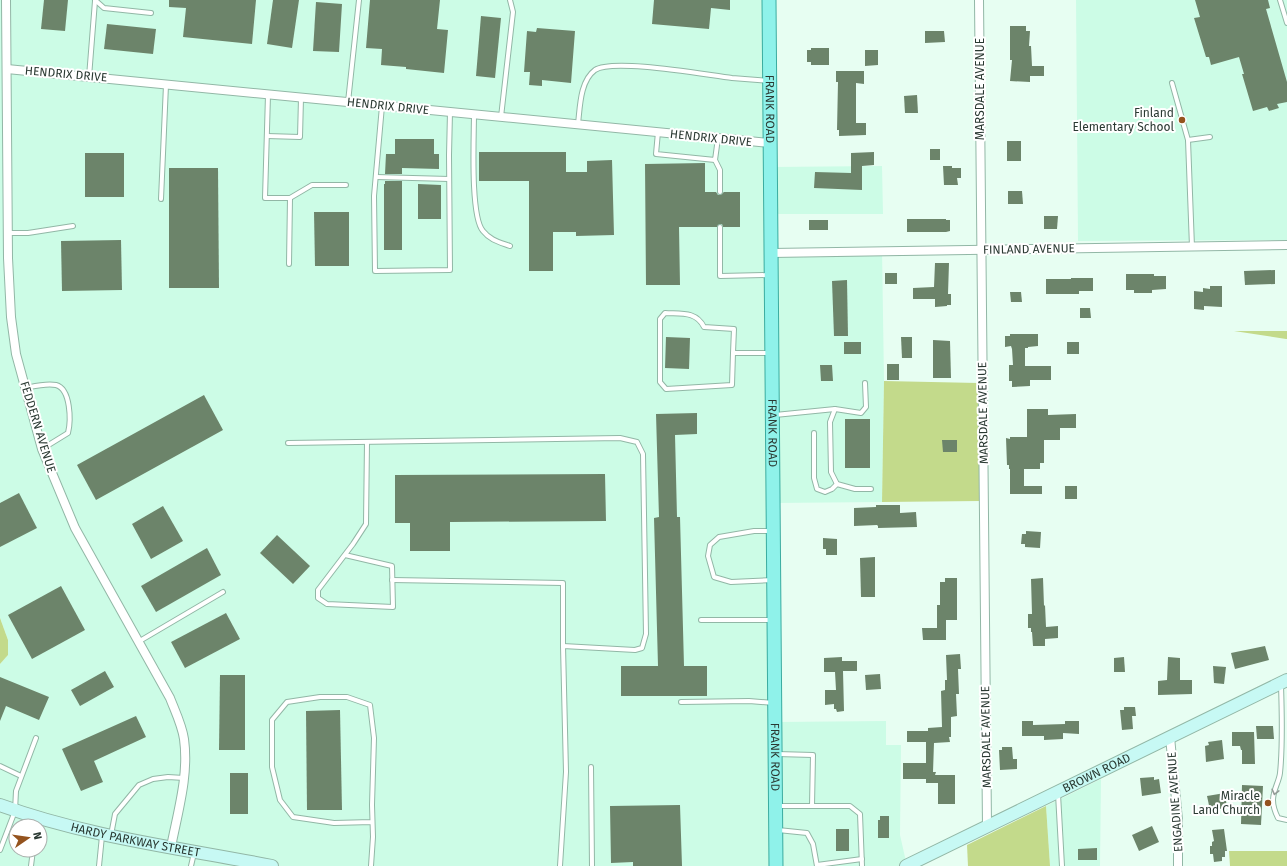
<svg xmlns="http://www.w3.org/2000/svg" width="1287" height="866" font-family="'Fira Sans',sans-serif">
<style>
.built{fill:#ccfce6;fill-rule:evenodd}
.green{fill:#c3da8b}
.building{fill:#6c846a}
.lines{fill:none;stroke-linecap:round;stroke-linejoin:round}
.lane-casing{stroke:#92b7a6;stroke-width:6}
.street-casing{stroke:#92b7a6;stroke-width:10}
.secondary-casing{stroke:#92b7a6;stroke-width:14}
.primary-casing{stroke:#3baca0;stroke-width:15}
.lane{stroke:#fff;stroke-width:4}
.street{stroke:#fff;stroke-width:8}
.secondary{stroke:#c7f9f4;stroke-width:12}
.primary{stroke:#8ff2ea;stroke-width:13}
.oneway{stroke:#949c98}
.poi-dot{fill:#94531e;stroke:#fff;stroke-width:1.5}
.labels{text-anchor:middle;stroke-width:4;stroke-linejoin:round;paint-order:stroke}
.street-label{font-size:12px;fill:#2a3932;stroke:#fff}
.poi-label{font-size:12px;fill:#2a3932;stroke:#fff;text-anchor:end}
</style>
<rect width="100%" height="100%" fill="#e7fef2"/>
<!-- built -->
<g class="built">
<path d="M0,0H770L772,167L882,166L883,214H776V250L882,249L884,381L882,502L774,503L778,722L886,721V745H901L900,835L907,866H0V664L8,655V640L0,618ZM16,826H40V850H16Z"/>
<path d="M1076,0H1287V240L1078,241Z"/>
<path d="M1101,779L1100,866H1050L1046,806Z"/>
</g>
<!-- green -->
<g class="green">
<path d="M1234,331H1287V339H1286Z"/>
<path d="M884,381L978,383L980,501L882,502Z"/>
<path d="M0,618L8,640V655L0,664Z"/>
<path d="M1046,806L1050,866H968L967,845Z"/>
<path d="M1229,851H1287V866H1230Z"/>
</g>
<!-- building -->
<g class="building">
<path d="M44,0H68L65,31L41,29Z"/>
<path d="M169,0H256L252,44L183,37L186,8L169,7Z"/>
<path d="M273,0H299L292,48L267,44Z"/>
<path d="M370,0H440L437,29L448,30L444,73L406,69V67L381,65L382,49L366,48Z"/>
<path d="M654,0H730V10L711,8L709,29L652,24Z"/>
<path d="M1195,0H1268L1270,8L1266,9L1287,82V102L1277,104L1279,108L1269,111L1267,107L1253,111L1242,74H1244L1239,57L1211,65L1209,57H1206L1194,18L1200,17Z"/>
<path d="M316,2L342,4L339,52L313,51Z"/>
<path d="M481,16L501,18L495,78L476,76Z"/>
<path d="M107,24L156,29L153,54L104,49Z"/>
<path d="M1010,26H1026V31H1030L1029,46H1031L1032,66H1044V76H1030V82L1010,81L1012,60H1010Z"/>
<path d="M537,28L575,31L571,83L542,80V86L529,85L530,72H524L527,31L536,32Z"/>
<path d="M925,31H944L945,42L925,43Z"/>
<path d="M811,48H829V65H811V62H807V50H811Z"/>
<path d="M865,50H878V65L865,66Z"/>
<path d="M836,71H864V84L856,83V123H866V135L839,136V130H837L838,82H836Z"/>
<path d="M917,95L918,113H905L904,96Z"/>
<path d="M395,139H434V154H439V169L402,168V174H385L386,154H395Z"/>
<rect x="1007" y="141" width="14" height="20"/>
<rect x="930" y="149" width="10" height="11"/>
<path d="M479,152H566V172H587V161L612,160L614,235L576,236V232H553V271H529V181H479Z"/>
<path d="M874,152V165L862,166V190L814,188L815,172L851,173V153Z"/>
<rect x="85" y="153" width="39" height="44"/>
<path d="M705,163V192H716L718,195H720L724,192H740V227H723L722,224H720L717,227H679L680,285H646L645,164Z"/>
<path d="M943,166H952V168H961V178H957L958,185H944Z"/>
<path d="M169,168H218L219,288H169Z"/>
<path d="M385,181H402V250H384V184H385Z"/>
<path d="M418,184L441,185V219H418Z"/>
<path d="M1008,191H1022L1023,204H1008Z"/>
<path d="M314,212H349V266H315Z"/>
<path d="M1044,216H1058L1057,229H1044Z"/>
<path d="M907,219H946V220H950V231L946,232H907Z"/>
<rect x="809" y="220" width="19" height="10"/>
<path d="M121,240L122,290L62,291L61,241Z"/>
<path d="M935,263H949L948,294H951V305H947V306L935,307V299H913V288L934,287Z"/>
<path d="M1275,270V284L1245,285L1244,271Z"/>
<rect x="885" y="273" width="12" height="11"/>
<path d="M1126,274H1154V276H1166V289L1152,290V293H1134V290H1126Z"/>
<path d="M1071,278H1093V291H1079V294H1046V279H1071Z"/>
<path d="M847,280L848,336H834L832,281Z"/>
<path d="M1210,286H1222V307L1204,306V310L1194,309V291L1203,292V288L1210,289Z"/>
<path d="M1010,292H1021L1022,302H1011Z"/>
<path d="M1080,308H1090L1091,318H1080Z"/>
<path d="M1010,334H1038V346L1028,347V348H1025V366H1051V380H1030V386L1012,387V381H1009V365H1013L1012,349L1011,346L1005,347V336H1010Z"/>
<path d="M666,337L690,338L689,369L665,368Z"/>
<path d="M901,337H912V358H902Z"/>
<path d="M933,340L950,341L951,378H933Z"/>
<rect x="844" y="342" width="17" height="12"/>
<rect x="1067" y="342" width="12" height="12"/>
<rect x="887" y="364" width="12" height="16"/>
<path d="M820,365H832L833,381H821Z"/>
<path d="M204,395L223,430L96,500L77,465Z"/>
<path d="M1027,409H1048V415L1076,414V428H1060V440H1044V463H1040V469H1024V486H1042V494H1010V469H1009V465H1007L1006,438L1010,439V437H1027Z"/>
<path d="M697,413V434L675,435L677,517H680L684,666H707V696H621V666H658L654,518L659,517L656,414Z"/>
<rect x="845" y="419" width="25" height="49"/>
<path d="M942,440H957V452H943Z"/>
<path d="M605,474L606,521L450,522V551H410V523H395V475Z"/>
<rect x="1065" y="486" width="12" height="13"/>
<path d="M19,493L37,528L0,547V503Z"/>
<path d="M876,505H900V513L916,512L917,527L878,528V526L877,525L854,526V508L876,507Z"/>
<path d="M163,506L183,541L151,559L132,524Z"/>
<path d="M1026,531L1041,532L1040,548L1025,547V544H1021L1022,534H1026Z"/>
<path d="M277,535L310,566L293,584L260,553Z"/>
<path d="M823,538L837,539V555H826V549H823Z"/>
<path d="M207,548L221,575L156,612L141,586Z"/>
<path d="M875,557V597H861L860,558Z"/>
<path d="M945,578H957V620H946V640H923L922,628H937V605H940V582H945Z"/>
<path d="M1043,578L1044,606L1045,605L1046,627L1058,626V638L1045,639V646H1033L1032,632H1031V628H1028V614H1032L1031,579Z"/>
<path d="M61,586L85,630L32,659L8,615Z"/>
<path d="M226,613L240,639L185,668L171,642Z"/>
<path d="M1265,646L1269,660L1235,669L1231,653Z"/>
<path d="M960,654L961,669H958L959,694H956L957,716L951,717V737H949L950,742L934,743L933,772H936L935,775H955V804H938V783H926V779H903V763H926V742H907V731H928V728L942,727L941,691L945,690V680H947L946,655Z"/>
<path d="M842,657V661H857V671H843L844,711L837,712L836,709H834V704L825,705V690H836L835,672H824V658Z"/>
<path d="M1124,657L1125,672H1114V658Z"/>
<path d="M1168,657L1180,658V680H1192V694L1158,695V681L1167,680Z"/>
<path d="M1213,666L1226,667L1224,684L1214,683Z"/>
<path d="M105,671L114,687L80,706L71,690Z"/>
<path d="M880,674L881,689L866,690L865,675Z"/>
<path d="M220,675H245V750H219Z"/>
<path d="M0,677L49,697L39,720L6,706L0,721Z"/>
<path d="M1124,707H1135L1136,716H1132L1133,729L1122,730L1120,710H1124Z"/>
<path d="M340,710L342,810H307L306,711Z"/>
<path d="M136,716L146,737L94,761L103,782L81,791L62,749Z"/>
<path d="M1022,721H1033V725L1065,724V721H1079V734L1063,733V739L1044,740V736H1022Z"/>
<path d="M1256,726H1273L1274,739H1257Z"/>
<path d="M1232,732H1254L1255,764H1242V750H1241L1240,746H1232Z"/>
<path d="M1222,740L1224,759L1206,762L1205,746L1209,745L1208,742Z"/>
<path d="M1002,747H1012L1013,759H1017V769L1000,770L999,750H1002Z"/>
<rect x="230" y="773" width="18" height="41"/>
<path d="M1154,777V780L1159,779L1161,793L1142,796L1140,778Z"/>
<path d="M1242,785L1263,786L1261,825L1241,824Z"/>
<path d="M1225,793L1227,808L1210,810L1207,796Z"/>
<path d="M680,805L682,866H633V862L611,863L610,806Z"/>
<path d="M880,816H889V838H878V820H880Z"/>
<path d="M1152,826L1159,842L1139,851L1132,835Z"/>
<rect x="836" y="829" width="13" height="22"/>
<path d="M1224,829L1227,851H1225V857H1222V861L1214,862L1213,854H1210V846H1212V842L1214,841L1212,830Z"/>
<path d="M1097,848V860H1078V849Z"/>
</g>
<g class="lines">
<defs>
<g id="lane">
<path d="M95,0L104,8L151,13"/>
<path d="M1280,0L1287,23"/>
<path d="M89,77L95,1"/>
<path d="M1172,83L1188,140L1192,247"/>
<path d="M268,95L265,198H290L289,264"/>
<path d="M348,102L359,0"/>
<path d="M382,106L374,196L375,271L450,270L449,155L450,112"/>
<path d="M474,114C474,136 470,216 483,231C490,240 499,242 510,246"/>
<path d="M501,117L513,12L510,0"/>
<path d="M578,124C580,107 580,81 595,70C613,58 706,75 732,78C744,79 756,80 769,81"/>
<path d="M658,132L656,154L715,160L718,138"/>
<path d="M267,136L300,137L301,98"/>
<path d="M1188,140L1210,137"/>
<path d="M715,160L720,170V192"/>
<path d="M376,177L449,179"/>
<path d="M290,198L312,185H346"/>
<path d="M161,199L166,85"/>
<path d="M720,227V276L769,275"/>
<path d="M8,233H28L73,226"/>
<path d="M733,353L732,385L666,389L660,382V319L665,313C681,314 696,311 704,327L734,329L733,353H769"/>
<path d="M25,388C35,386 46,383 56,385C71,389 71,421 68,433L42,449"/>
<path d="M835,409L830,422L831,472L837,484L855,489H871"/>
<path d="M775,415L835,409L861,413L866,407L865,383"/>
<path d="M814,433V478L817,489L825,492L832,489L837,484"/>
<path d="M288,443L620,438L637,442L643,454L646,634L642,648L635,650L563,646L566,772L560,866"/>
<path d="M771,531H754L719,537L710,545L708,556L714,577L731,582L773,580"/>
<path d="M345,555L392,566L393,607L327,604L318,598V590L353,544L366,524L367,442"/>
<path d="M392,580L563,583V646"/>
<path d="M701,620H773"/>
<path d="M138,642L223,592"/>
<path d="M1281,685C1282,714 1283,744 1280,773C1279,782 1273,790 1273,800C1273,807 1275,812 1278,818L1287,820"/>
<path d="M681,702L749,701L774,703"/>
<path d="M777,754L813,755L812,806"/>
<path d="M0,766L21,776"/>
<path d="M591,767L592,866"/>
<path d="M1058,794L1062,866"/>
<path d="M777,806H850L860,814L862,866"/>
<path d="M36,826L37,818"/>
<path d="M778,830L807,833L813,844L817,866"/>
<path d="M111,835L115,814L139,785L153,779L168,777L184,778"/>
<path d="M0,850L15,811L16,791L36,738"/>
<path d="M817,865L862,859"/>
<path d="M31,866L33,850"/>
<path d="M99,866L102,836"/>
<path d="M191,866L194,853"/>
<path d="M371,866L373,837L372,805L374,738L370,705L347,697H320L287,702L272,720V767L280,800L293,817L334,823L372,822"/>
</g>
<g id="street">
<path d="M6,0L8,258L11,317L16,354L42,449L75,528L170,698C175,711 182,725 184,739C189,775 178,811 171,847"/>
<path d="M979,0L987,826"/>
<path d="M7,69L770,143"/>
<path d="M771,253L1287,245"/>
<path d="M1170,737L1178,820V866"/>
</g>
<g id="secondary">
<path id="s1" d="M0,805C88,837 181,848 272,866"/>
<path id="s2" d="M906,866L1287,680"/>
</g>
<g id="primary">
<path id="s3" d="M769,0L776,866"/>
</g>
</defs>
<!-- lane casing -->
<use href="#lane" class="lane-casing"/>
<!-- street casing -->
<use href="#street" class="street-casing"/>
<!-- secondary casing -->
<use href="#secondary" class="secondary-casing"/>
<!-- primary casing -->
<use href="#primary" class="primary-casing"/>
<!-- lane -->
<use href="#lane" class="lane"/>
<!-- street -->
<use href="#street" class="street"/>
<!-- secondary -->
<use href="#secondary" class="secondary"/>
<!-- primary -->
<use href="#primary" class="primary"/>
</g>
<!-- one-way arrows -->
<defs><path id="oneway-chevron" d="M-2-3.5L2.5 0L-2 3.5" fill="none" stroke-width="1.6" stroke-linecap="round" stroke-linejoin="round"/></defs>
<use class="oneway" href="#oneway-chevron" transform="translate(1275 792) rotate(104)"/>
<!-- markers -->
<g class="poi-dot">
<circle cx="1182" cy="120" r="4"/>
<circle cx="1268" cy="803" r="4"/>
</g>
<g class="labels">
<!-- street labels -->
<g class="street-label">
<text transform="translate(66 74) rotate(5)" y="4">HENDRIX DRIVE</text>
<text transform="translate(980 89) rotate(-90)" y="4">MARSDALE AVENUE</text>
<text transform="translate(388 106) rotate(6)" y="4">HENDRIX DRIVE</text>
<text dy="4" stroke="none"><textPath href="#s3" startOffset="109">FRANK ROAD</textPath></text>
<text transform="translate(711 138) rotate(6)" y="4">HENDRIX DRIVE</text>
<text transform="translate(1029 249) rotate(-1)" y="4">FINLAND AVENUE</text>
<text transform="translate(983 413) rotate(-91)" y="4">MARSDALE AVENUE</text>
<text transform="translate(38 427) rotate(73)" y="4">FEDDERN AVENUE</text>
<text dy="4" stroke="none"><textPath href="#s3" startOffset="433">FRANK ROAD</textPath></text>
<text transform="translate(986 737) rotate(-91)" y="4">MARSDALE AVENUE</text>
<text dy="4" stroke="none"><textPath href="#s3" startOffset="757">FRANK ROAD</textPath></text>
<text dy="4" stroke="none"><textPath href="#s2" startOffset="212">BROWN ROAD</textPath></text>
<text transform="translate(1175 802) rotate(-94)" y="4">ENGADINE AVENUE</text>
<text dy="4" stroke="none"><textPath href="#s1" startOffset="140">HARDY PARKWAY STREET</textPath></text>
</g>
<!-- poi labels -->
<g class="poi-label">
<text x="1174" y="117">Finland<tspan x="1174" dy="14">Elementary School</tspan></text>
<text x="1260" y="800">Miracle<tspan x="1260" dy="14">Land Church</tspan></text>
</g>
</g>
<!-- north arrow -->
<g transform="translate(28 838) rotate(77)"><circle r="19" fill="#ffffff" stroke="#aab0ad"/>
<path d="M0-3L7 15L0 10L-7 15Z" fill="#94531e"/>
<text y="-6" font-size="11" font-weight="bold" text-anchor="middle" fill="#2a3932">N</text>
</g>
</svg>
